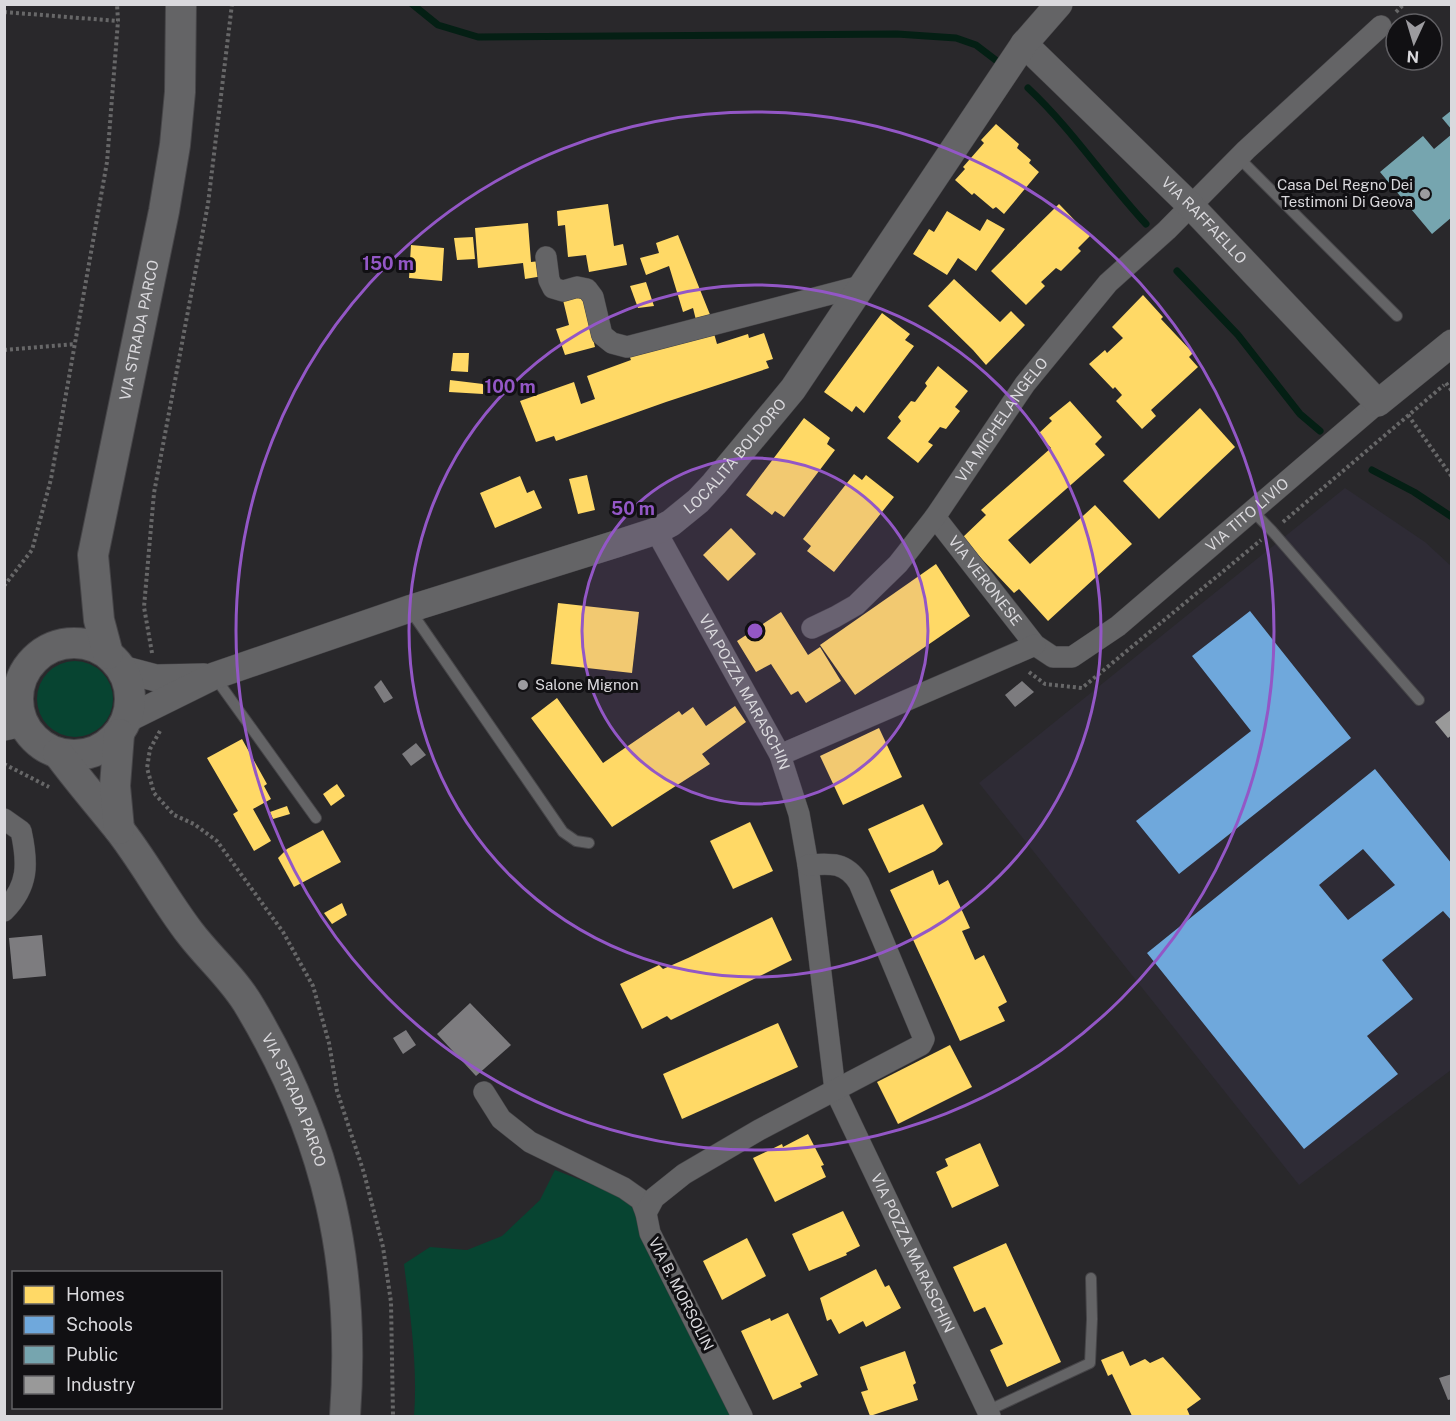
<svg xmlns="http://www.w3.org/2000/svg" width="1456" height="1421" font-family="'Public Sans',sans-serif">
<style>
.built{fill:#2e2b35}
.green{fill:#074431}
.homes{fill:#ffd966}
.schools{fill:#6fa8dc;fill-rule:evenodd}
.public{fill:#76a5af}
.industry{fill:#999}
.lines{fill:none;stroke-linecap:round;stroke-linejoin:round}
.stream{stroke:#041f14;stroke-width:7}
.building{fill:#7d7c7f}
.service-casing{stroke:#464548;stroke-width:12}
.minor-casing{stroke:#464548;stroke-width:22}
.tertiary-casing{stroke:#464548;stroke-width:28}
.secondary-casing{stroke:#464548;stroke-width:32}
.path{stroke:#676768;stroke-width:4;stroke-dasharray:3 3;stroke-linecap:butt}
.service{stroke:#646466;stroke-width:10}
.minor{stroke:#646466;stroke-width:21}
.tertiary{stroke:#646466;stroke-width:27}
.secondary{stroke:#646466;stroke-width:30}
.ring{fill:none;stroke:#9357c6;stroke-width:3}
.poi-dot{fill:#9c9b9f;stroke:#111013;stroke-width:2}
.labels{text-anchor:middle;stroke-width:6;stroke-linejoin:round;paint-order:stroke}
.poi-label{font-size:15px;fill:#dad9dd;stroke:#111013;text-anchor:end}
.street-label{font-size:15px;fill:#dad9dd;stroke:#111013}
.centre{fill:#9357c6;stroke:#111013;stroke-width:3}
.ring-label{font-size:18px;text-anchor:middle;font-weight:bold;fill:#9357c6;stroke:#111013;stroke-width:6;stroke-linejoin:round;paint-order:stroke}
</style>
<rect width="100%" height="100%" fill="#29282b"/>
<!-- built -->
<path class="built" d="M1345,488L1425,542L1451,566V1070L1299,1185L979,783Z"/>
<!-- green -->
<g class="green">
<circle cx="75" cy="699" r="38"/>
<path d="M555,1170L612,1192L626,1200L636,1211L733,1416H414C418,1366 410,1314 404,1264L430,1247L467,1250L502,1236L540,1200Z"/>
</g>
<!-- homes -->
<g class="homes">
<path d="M996,124L1019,144L1017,148L1031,160L1029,163L1039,172L1004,214L996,207L993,209L974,193L972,195L955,180L965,169L963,167L984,143L981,140Z"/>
<path d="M608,204L614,246L623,244L627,265L589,272L586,255L568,257L565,225L558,226L557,211Z"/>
<path d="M1059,204L1090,236L1078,248L1081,251L1061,271L1056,268L1041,282L1045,286L1026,305L991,271Z"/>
<path d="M947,211L980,231L987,219L1005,229L976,271L958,258L947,275L913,254L929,229L934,232Z"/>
<path d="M528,223L531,262L540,261L543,276L525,279L523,263L478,268L475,228Z"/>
<path d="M678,235L711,317L697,324L693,308L683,312L669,266L646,275L640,258L659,253L656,243Z"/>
<path d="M473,237L475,259L457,260L454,238Z"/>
<path d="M411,245L444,248L442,281L409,278Z"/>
<path d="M954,279L1000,322L1011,311L1025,325L986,365L973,350L928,306Z"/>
<path d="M646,282L654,306L638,308L630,286Z"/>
<path d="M582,295L595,347L565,355L556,329L569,325L563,300Z"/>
<path d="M1143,295L1163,317L1161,319L1193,353L1189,357L1198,367L1151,410L1156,416L1142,429L1116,401L1122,395L1115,387L1113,389L1089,364L1105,350L1107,353L1123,338L1112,327Z"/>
<path d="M882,313L910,334L905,340L914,346L864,413L856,406L852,412L824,392Z"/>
<path d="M713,330L717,344L748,334L749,338L764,333L773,359L766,361L769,368L666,402L556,441L554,436L536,442L520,401L574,382L581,404L595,399L587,376L631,360L629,355Z"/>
<path d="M453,353H469L468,372L451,371Z"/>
<path d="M938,366L968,391L955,407L960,411L946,429L940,427L928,442L933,445L918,463L887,438L901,421L898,417L911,401L915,402L927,386L925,383Z"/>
<path d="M450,380L483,384V394L449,392Z"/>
<path d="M1070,401L1102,437L1095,444L1105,455L1008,540L1030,564L1095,505L1132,544L1048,621L1019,589L1014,593L962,538L986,515L981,510L1051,448L1038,434L1052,421L1049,418Z"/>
<path d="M1200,408L1235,447L1159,519L1123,481Z"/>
<path d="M804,418L830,438L827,444L835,450L784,517L775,511L772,515L746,495Z"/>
<path d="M854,474L862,480L866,475L894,497L834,572L807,551L811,546L803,539Z"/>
<path d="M587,475L595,510L578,514L569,479Z"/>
<path d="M520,476L527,493L534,490L542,508L495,528L480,493Z"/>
<path d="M731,528L756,554L728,581L703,555Z"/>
<path d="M936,564L970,616L855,695L820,645Z"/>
<path d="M558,603L639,612L632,673L551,664Z"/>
<path d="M781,612L808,655L820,647L841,681L806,703L798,691L791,695L771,664L756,672L737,641Z"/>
<path d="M557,698L603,763L679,711L682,715L693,707L706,726L735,706L746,722L702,754L710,764L612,827L531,718Z"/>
<path d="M879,728L902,777L843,805L820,756Z"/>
<path d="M242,739L267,784L264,786L271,799L253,809L271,841L254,851L233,814L238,811L207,758Z"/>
<path d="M337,784L345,796L331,806L323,794Z"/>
<path d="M923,804L943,844L935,851L889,873L868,829Z"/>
<path d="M287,806L290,814L273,819L270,812Z"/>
<path d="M750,822L773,871L733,889L710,841Z"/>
<path d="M323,830L341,862L294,887L278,858L287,849Z"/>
<path d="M933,870L939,885L948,880L970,928L962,931L975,960L984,955L1007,1002L998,1007L1005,1021L960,1041L890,890Z"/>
<path d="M342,903L347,915L332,924L324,913Z"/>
<path d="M772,917L792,960L671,1020L667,1016L642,1029L620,984L659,965L663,969L688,958Z"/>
<path d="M778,1023L798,1067L682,1119L663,1074Z"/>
<path d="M950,1045L972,1087L898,1124L877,1082Z"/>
<path d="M808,1134L824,1165L821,1166L826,1177L775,1202L753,1158L782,1144L783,1147Z"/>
<path d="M980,1143L999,1186L952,1208L936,1172L948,1166L945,1159Z"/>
<path d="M843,1211L860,1246L846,1253L847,1255L809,1271L792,1234Z"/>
<path d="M747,1238L766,1276L722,1300L703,1261Z"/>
<path d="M1006,1243L1061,1362L1007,1387L990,1350L1003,1344L985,1307L974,1312L953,1267Z"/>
<path d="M876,1269L885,1287L889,1285L901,1308L866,1327L863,1321L839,1334L831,1319L827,1321L820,1298Z"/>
<path d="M788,1313L818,1375L800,1383L802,1387L773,1400L741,1331L770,1318L771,1321Z"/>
<path d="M905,1351L916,1383L913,1385L918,1400L870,1416L861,1392L868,1390L860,1367Z"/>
<path d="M1123,1351L1130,1366L1145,1359L1150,1363L1163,1357L1201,1399L1187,1409L1190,1416H1132L1112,1374L1108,1376L1101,1360Z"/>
</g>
<!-- schools -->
<g class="schools">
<path d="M1250,611L1351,738L1179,874L1136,821L1251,731L1192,656Z"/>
<path d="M1375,769L1452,864V921L1443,911L1382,960L1413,999L1367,1036L1398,1074L1304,1149L1147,953ZM1363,849L1395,885L1348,920L1319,885Z"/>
</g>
<!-- public -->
<g class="public">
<path d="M1452,110V130L1442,118Z"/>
<path d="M1452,134V217L1432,234L1380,172L1423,136L1434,149Z"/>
</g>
<!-- industry -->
<path class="industry" d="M1452,709V735L1448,738L1435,722Z"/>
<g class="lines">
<!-- stream -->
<g class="stream">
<path d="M412,4L438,25L478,37L897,34L956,38L976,45L997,61"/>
<path d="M1028,88C1072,129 1105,180 1146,224"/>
<path d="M1177,271L1238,335L1300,414L1320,431"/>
<path d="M1372,470L1414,492L1452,517"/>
</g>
</g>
<!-- building -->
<g class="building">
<path d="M381,680L393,698L384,703L374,687Z"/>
<path d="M1022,681L1034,692L1015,707L1005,695Z"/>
<path d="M416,743L426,755L411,766L402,754Z"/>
<path d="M42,935L46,976L13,979L9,938Z"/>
<path d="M470,1003L511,1045L476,1076L437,1034Z"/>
<path d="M406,1030L416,1045L403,1054L393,1038Z"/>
<path d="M1452,1374V1399L1448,1400L1439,1378Z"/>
</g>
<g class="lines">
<defs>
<g id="service">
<path d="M1239,158L1397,316"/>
<path d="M1253,511L1272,531L1419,700"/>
<path d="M410,610L563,832L576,841L589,843"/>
<path d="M214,676L316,818"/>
<path d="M987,1411L1090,1363L1092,1319L1091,1278"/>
</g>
<g id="minor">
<path d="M546,257L549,280L553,288L563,291L577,287L587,289L593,297L602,335L612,343L627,347L861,286"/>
<path id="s1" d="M935,517L1035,645L1053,657H1072L1118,626L1378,403"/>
<path id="s2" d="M656,531L780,755L799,814L808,865L835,1090L990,1416"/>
<path id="s3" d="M812,628L835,617L856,605L898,564L935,517L1025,384L1108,283L1167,230L1246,150L1381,26"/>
<path d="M780,755L1035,645"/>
<path d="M4,819L21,831C28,863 29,886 4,911"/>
<path d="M484,1092L501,1119L530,1142L624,1188L641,1200L646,1213"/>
<path d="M742,1416L650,1233L646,1213L654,1198L684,1174L759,1130L921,1045L924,1039L859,883C846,862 831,863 808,865"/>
</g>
<g id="tertiary">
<path id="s4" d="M1024,44L1190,205L1378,403L1452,343"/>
<path d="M122,669L156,678L204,677"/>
<path id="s5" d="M127,719L214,676L409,609L616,544L656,531L671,523L698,501L714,484L793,389L1024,44L1059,4"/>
<path d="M4,727L23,723"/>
</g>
<g id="secondary">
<circle cx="74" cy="699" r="56"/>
<path id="s6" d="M108,654L99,620L93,555L164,211L175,145L180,92L181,4"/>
<path id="s7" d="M58,753C77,779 98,803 118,828C144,861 164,899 190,933C209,958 234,979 250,1007C328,1138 356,1265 345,1416"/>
<path d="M119,829L115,786L119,734"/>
</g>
</defs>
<!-- service casing -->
<use href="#service" class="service-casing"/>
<!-- minor casing -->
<use href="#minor" class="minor-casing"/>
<!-- tertiary casing -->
<use href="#tertiary" class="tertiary-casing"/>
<!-- secondary casing -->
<use href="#secondary" class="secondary-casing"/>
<!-- path -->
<g class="path">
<path d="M4,12L118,21"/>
<path d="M1396,12L1404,4"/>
<path d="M4,350L75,344"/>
<path d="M1446,383L1452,391"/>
<path d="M1408,415L1452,477"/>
<path d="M1283,522L1444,385"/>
<path d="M4,586L32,550L51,479L107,162L118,21L117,4"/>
<path d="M152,653L144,607L154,493L208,204L232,4"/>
<path d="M1029,672L1045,684L1082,688L1261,540"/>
<path d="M160,731L150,749L147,768L154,793L174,815L194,824L217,841L283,932L313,986L329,1043L337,1091L364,1173L383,1247L391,1302L393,1416"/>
<path d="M4,764L49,787"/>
</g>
<!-- service -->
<use href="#service" class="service"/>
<!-- minor -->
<use href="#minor" class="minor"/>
<!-- tertiary -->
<use href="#tertiary" class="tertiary"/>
<!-- secondary -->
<use href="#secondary" class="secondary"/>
</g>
<!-- distance rings -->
<circle cx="755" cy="631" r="173" fill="#9357c6" fill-opacity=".12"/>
<g class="ring">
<circle cx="755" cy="631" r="173"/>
<circle cx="755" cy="631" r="346"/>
<circle cx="755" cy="631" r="519"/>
</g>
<!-- markers -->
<g class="poi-dot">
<circle cx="1425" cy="194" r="6"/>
<circle cx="523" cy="685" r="6"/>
</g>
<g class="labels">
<!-- poi labels -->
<g class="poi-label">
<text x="1413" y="190">Casa Del Regno Dei<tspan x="1413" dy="17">Testimoni Di Geova</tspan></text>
<text x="535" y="690" text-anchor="start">Salone Mignon</text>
</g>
<!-- street labels -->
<g class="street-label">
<text dy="5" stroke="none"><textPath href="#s4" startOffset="252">VIA RAFFAELLO</textPath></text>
<text dy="5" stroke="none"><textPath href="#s6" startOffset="330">VIA STRADA PARCO</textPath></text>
<text dy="5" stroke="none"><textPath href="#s3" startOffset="286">VIA MICHELANGELO</textPath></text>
<text dy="5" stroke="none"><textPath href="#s5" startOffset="672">LOCALITÀ BOLDORO</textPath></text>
<text dy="5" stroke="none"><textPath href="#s1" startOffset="429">VIA TITO LIVIO</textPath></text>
<text dy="5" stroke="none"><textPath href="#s1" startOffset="81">VIA VERONESE</textPath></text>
<text dy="5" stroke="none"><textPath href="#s2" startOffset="184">VIA POZZA MARASCHIN</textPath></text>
<text dy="5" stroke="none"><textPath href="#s7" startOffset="422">VIA STRADA PARCO</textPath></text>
<text dy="5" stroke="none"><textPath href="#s2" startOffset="777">VIA POZZA MARASCHIN</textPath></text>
<text transform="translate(681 1294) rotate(63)" y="5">VIA B. MORSOLIN</text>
</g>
</g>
<circle cx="755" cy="631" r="9" class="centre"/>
<g class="ring-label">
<text x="388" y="270">150 m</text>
<text x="510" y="393">100 m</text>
<text x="633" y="515">50 m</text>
</g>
<!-- border -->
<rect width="1456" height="1421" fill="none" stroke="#dad9dd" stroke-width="12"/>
<!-- legend -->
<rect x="12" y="1271" width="210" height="138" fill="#111013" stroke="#616064" stroke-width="1.5"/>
<rect x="24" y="1286" width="30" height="18" fill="#ffd966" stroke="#616064" stroke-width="1.5"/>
<text x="66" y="1301" font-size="18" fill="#dad9dd">Homes</text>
<rect x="24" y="1316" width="30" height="18" fill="#6fa8dc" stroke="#616064" stroke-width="1.5"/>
<text x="66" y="1331" font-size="18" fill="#dad9dd">Schools</text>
<rect x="24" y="1346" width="30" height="18" fill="#76a5af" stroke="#616064" stroke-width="1.5"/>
<text x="66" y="1361" font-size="18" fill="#dad9dd">Public</text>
<rect x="24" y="1376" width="30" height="18" fill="#999999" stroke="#616064" stroke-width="1.5"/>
<text x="66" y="1391" font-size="18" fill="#dad9dd">Industry</text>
<!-- north arrow -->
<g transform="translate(1414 42) rotate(184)"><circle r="28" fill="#111013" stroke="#616064" stroke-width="1.5"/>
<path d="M0-4.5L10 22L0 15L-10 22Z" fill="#9c9b9f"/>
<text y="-9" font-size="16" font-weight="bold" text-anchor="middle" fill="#dad9dd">N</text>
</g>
</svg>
